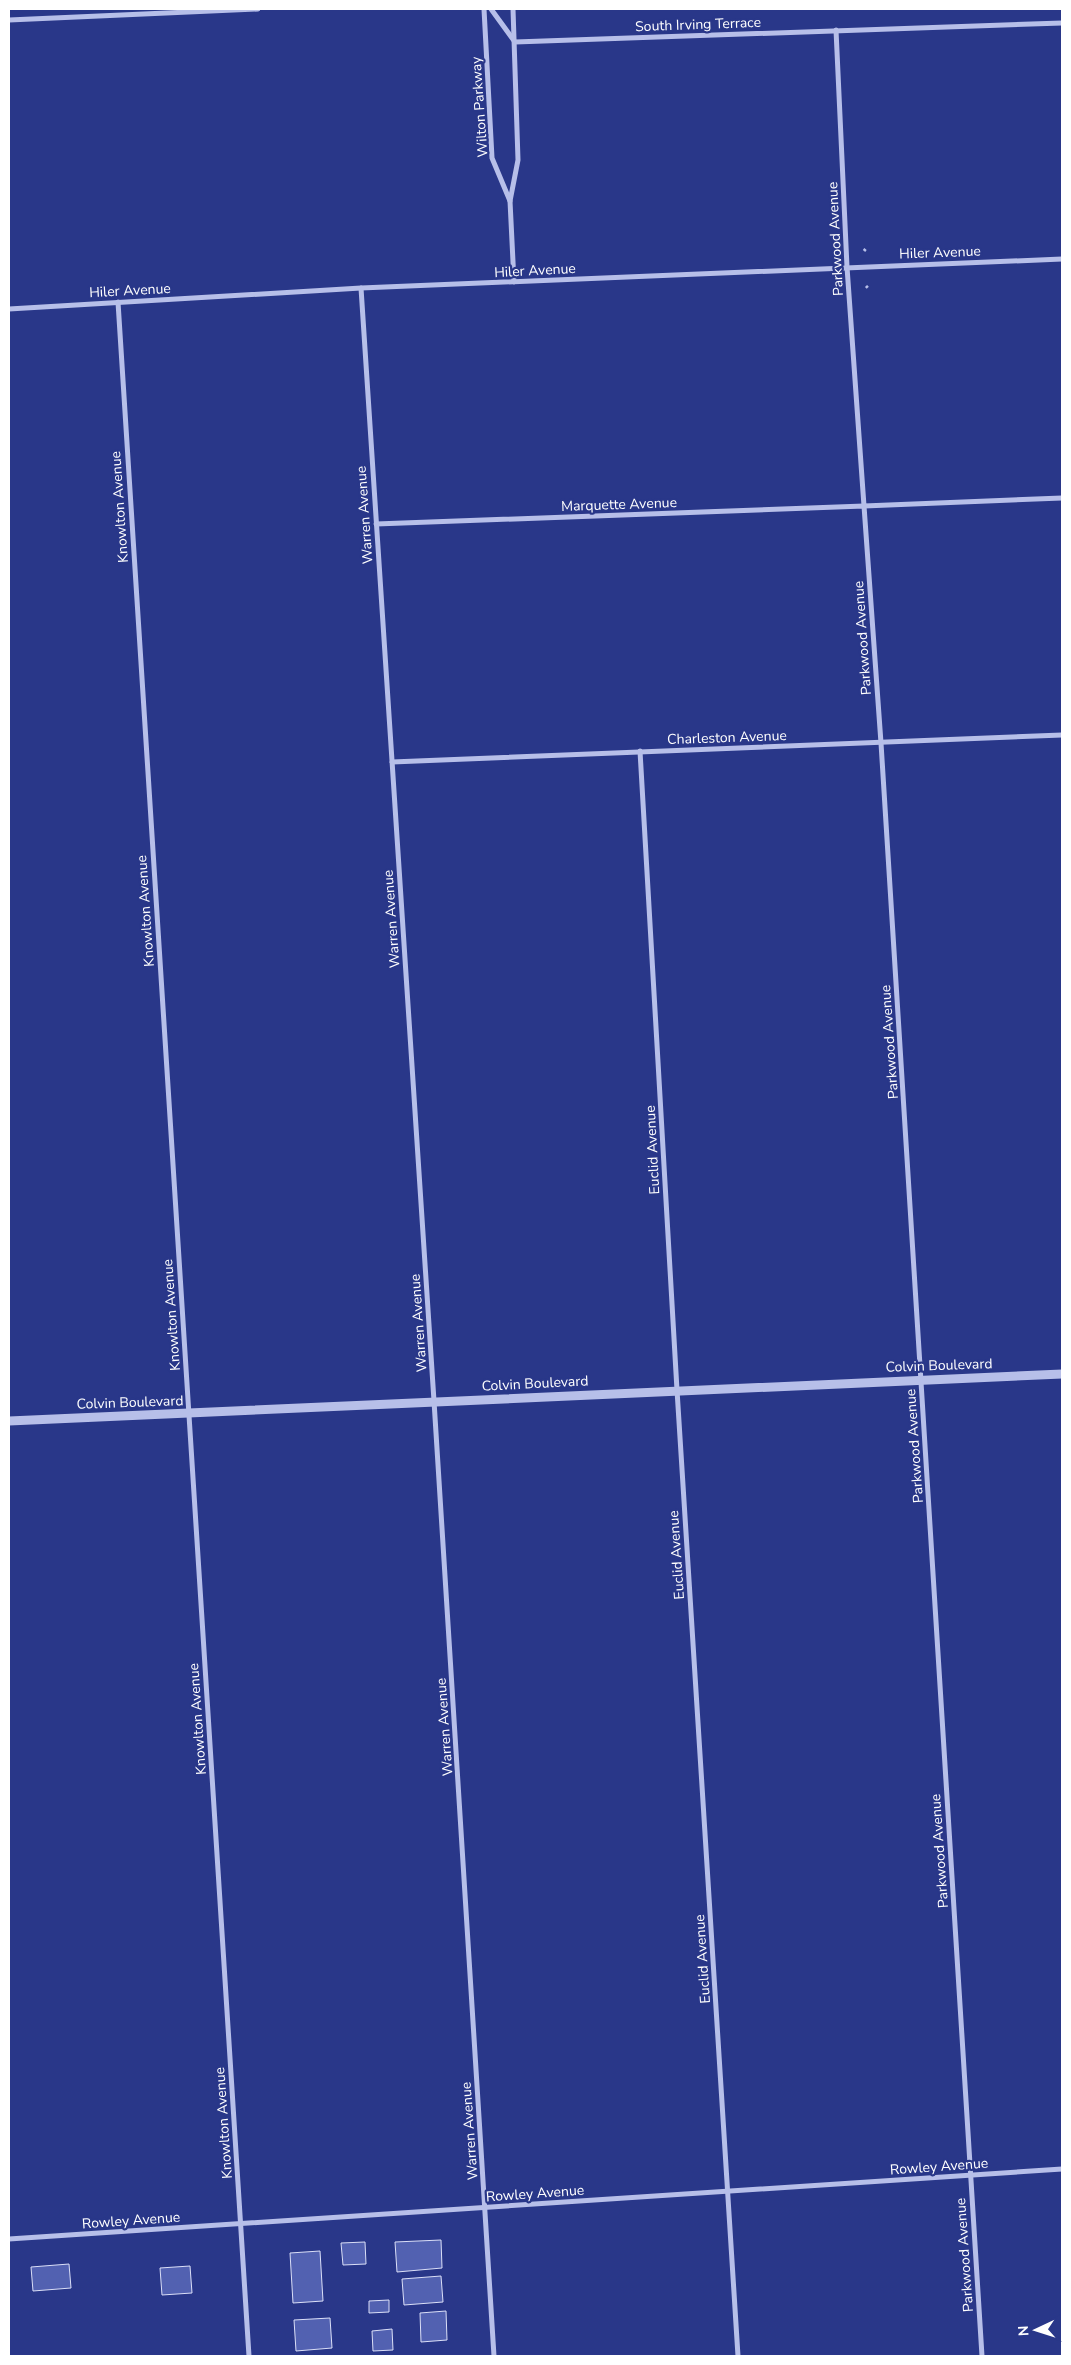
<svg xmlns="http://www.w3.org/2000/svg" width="1071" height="2365" font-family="'Nunito Sans',sans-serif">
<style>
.building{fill:#5261b1;stroke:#dbdff7}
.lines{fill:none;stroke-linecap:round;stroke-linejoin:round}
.path{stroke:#b7bfe9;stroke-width:3;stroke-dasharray:2.5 4;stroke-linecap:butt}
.minor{stroke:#b7bfe9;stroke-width:5}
.tertiary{stroke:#b7bfe9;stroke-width:9}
.labels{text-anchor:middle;stroke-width:4.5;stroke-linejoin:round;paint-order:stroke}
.street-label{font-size:14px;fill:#fff;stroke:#293789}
</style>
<rect width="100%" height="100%" fill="#293789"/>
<!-- building -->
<g class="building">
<path d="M441,2240L442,2268L397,2272L395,2242Z"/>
<path d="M365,2242L366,2264L343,2265L341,2243Z"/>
<path d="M320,2251L323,2301L293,2303L290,2253Z"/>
<path d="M69,2264L71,2288L33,2291L31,2267Z"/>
<path d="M190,2266L192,2293L162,2295L160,2268Z"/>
<path d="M441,2276L443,2302L404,2305L402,2279Z"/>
<path d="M389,2300V2312L369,2313V2301Z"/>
<path d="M446,2311L447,2340L421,2342L420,2313Z"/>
<path d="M330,2318L332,2348L296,2351L294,2320Z"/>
<path d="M392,2329L393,2350L373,2351L372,2331Z"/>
</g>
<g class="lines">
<!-- path -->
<g class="path">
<path d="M864,251L867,247"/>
<path d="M866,286L869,289"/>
</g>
<!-- minor -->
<g class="minor">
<path d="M484,9L492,158L510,201"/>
<path d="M491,9L515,42L1062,23"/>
<path d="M513,9L518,160L510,201L514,282"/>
<path d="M9,20L258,9"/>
<path d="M836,30L847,267L864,506L1062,498"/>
<path d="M361,288L434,1401L494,2356"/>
<path d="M118,302L249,2356"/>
<path d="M9,309L361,288L1062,259"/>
<path d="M376,524L864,506L881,743L982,2356"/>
<path d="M640,751L677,1390L738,2356"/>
<path d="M392,762L1062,735"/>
<path d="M9,2239L1062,2169"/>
</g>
<!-- tertiary -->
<path class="tertiary" d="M9,1421L1062,1374"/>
</g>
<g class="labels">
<!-- street labels -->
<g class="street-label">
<text transform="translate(698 24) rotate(-2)" y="5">South Irving Terrace</text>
<text transform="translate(479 107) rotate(-94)" y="5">Wilton Parkway</text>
<text transform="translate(835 239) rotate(-93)" y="5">Parkwood Avenue</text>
<text transform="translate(940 252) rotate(-2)" y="5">Hiler Avenue</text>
<text transform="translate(535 270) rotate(-3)" y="5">Hiler Avenue</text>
<text transform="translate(130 290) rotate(-3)" y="5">Hiler Avenue</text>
<text transform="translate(619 504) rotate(-2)" y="5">Marquette Avenue</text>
<text transform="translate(119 507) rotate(-94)" y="5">Knowlton Avenue</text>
<text transform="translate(364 515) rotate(-94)" y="5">Warren Avenue</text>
<text transform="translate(862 638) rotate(-94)" y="5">Parkwood Avenue</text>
<text transform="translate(727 737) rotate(-2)" y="5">Charleston Avenue</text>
<text transform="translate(145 911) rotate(-94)" y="5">Knowlton Avenue</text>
<text transform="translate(391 919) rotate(-94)" y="5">Warren Avenue</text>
<text transform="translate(889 1042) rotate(-94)" y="5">Parkwood Avenue</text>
<text transform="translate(652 1150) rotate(-93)" y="5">Euclid Avenue</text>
<text transform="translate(171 1315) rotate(-94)" y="5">Knowlton Avenue</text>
<text transform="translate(418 1323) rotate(-94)" y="5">Warren Avenue</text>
<text transform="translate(939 1365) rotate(-2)" y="5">Colvin Boulevard</text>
<text transform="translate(535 1383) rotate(-3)" y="5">Colvin Boulevard</text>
<text transform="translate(130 1402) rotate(-2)" y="5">Colvin Boulevard</text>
<text transform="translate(914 1446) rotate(-94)" y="5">Parkwood Avenue</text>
<text transform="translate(676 1555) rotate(-94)" y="5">Euclid Avenue</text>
<text transform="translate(197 1719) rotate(-94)" y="5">Knowlton Avenue</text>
<text transform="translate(444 1727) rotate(-94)" y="5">Warren Avenue</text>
<text transform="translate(939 1851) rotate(-94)" y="5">Parkwood Avenue</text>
<text transform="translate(702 1959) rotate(-94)" y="5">Euclid Avenue</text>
<text transform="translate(223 2123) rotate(-94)" y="5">Knowlton Avenue</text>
<text transform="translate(469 2131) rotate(-94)" y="5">Warren Avenue</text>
<text transform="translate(939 2166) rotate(-4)" y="5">Rowley Avenue</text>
<text transform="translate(535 2193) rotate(-4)" y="5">Rowley Avenue</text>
<text transform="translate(131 2220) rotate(-4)" y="5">Rowley Avenue</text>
<text transform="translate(964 2255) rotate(-94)" y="5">Parkwood Avenue</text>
</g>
</g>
<!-- border -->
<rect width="1071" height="2365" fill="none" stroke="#ffffff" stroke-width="20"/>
<!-- north arrow -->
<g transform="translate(1036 2330) rotate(266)" stroke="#293789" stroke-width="4" paint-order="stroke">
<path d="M0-4L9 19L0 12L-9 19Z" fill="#ffffff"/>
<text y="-8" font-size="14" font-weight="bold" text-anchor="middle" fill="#ffffff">N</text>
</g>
</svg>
